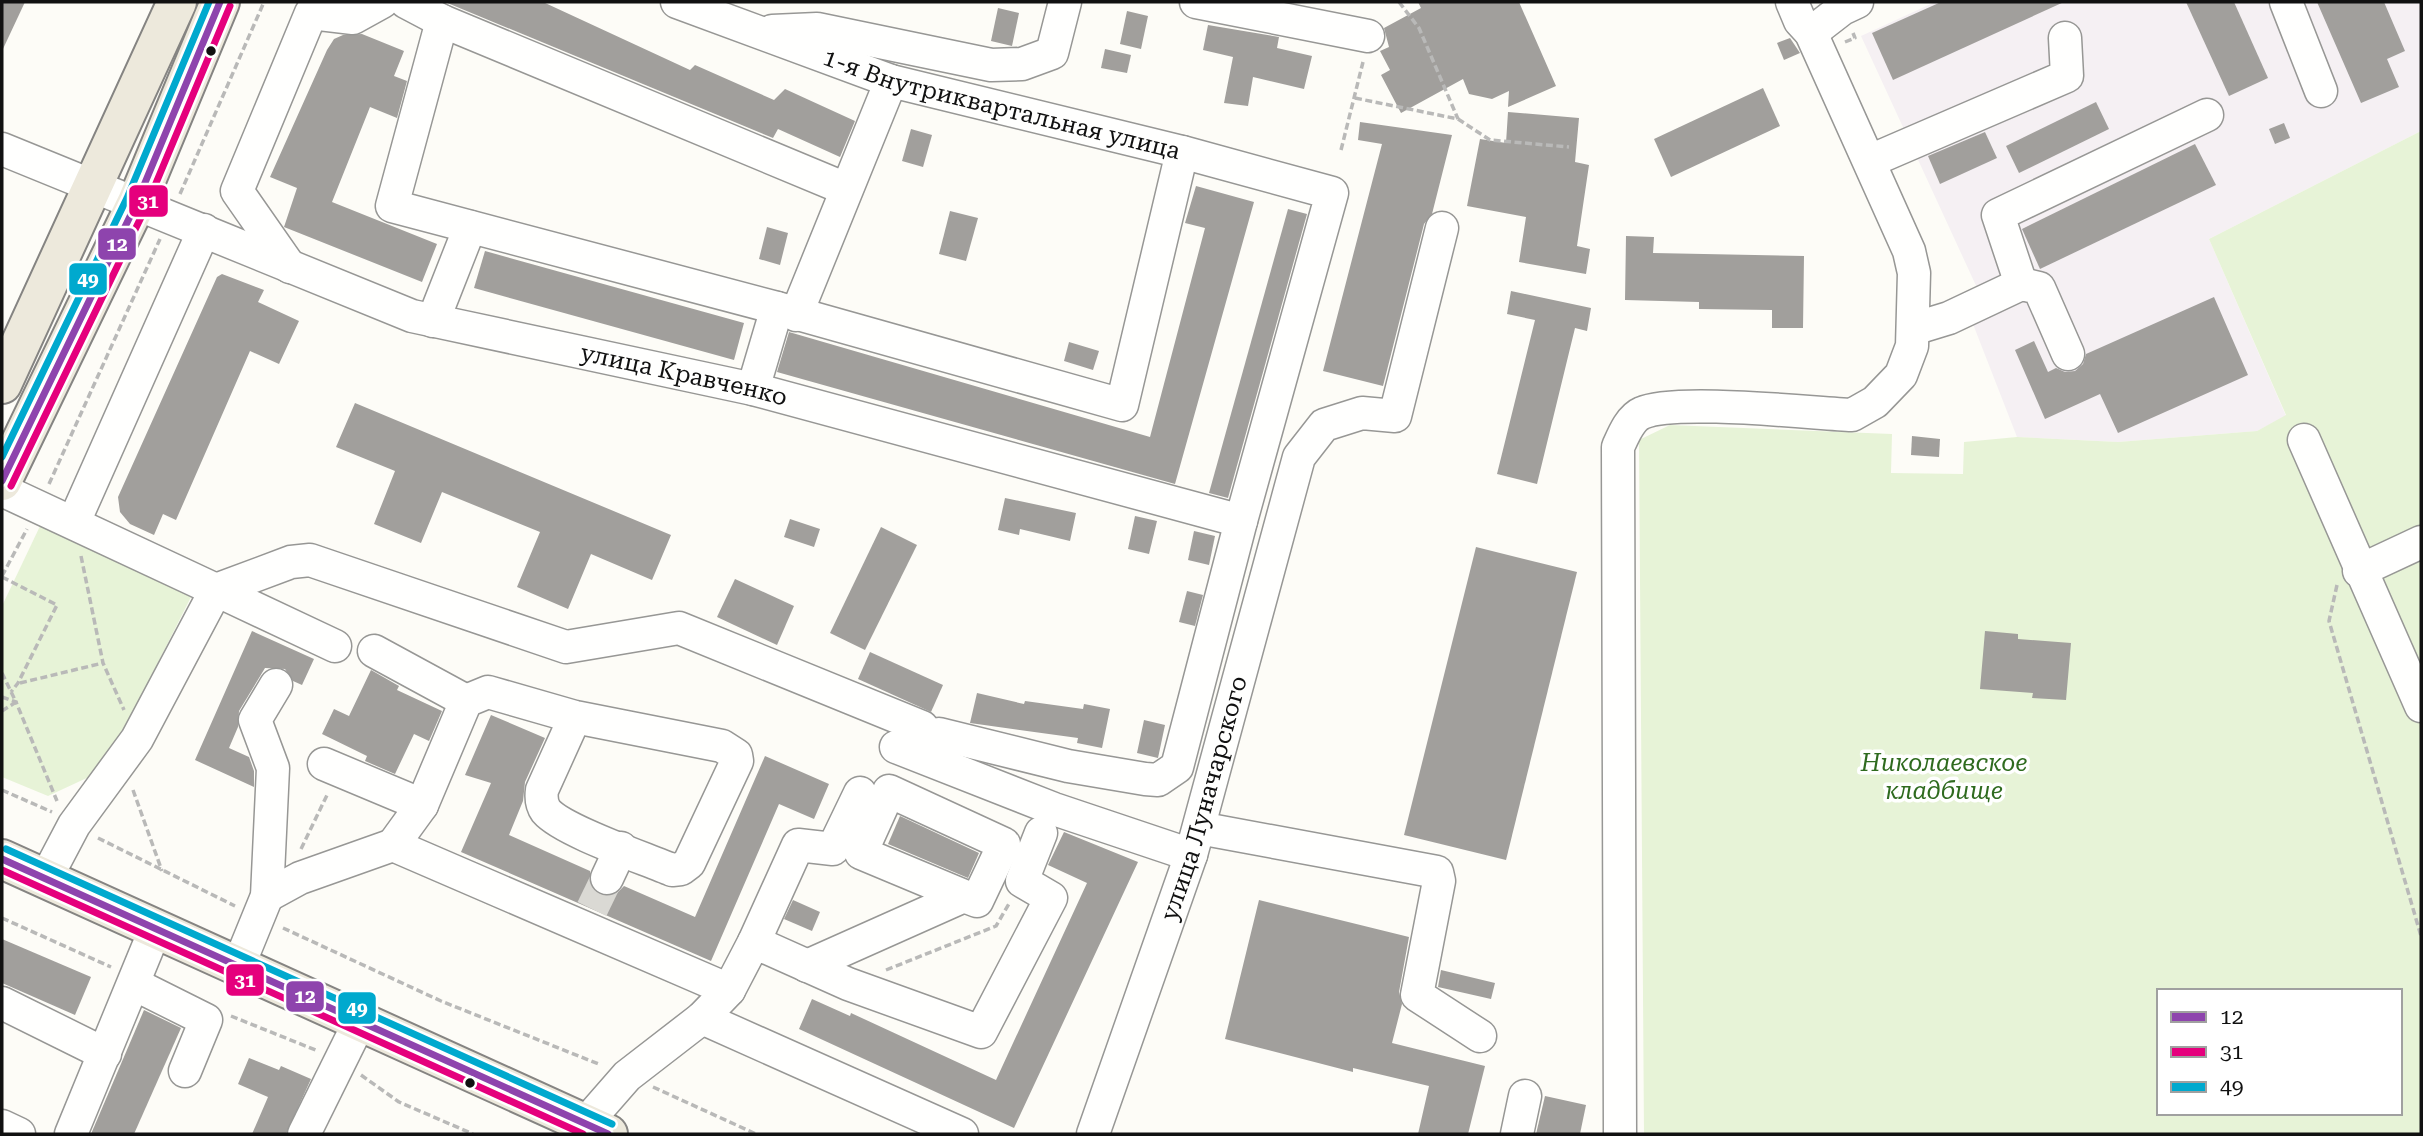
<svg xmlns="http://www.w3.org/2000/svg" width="2423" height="1136" font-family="'Roboto Serif',serif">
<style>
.industrial{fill:#f5f0f3}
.green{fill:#e7f3d7;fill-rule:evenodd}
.building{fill:#a19f9c}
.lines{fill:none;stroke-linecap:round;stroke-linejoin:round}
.minor-tunnel{stroke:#dad9d4;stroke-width:32;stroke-dasharray:32 16;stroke-linecap:butt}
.minor-casing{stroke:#979795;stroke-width:35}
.major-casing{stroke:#858482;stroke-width:42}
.path{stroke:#b9b9b8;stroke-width:3.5;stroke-dasharray:7 3.5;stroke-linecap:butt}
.minor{stroke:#fffffe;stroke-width:32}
.major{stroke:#ede9dc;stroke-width:38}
.bus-1-casing{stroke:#fff;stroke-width:12}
.bus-2-casing{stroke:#fff;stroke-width:12}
.bus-3-casing{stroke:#fff;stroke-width:12}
.bus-1{stroke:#8e44ad;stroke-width:7}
.bus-2{stroke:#e5007d;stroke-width:7}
.bus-3{stroke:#00a9ce;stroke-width:7}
.bus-dot{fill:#111;stroke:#fff;stroke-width:2.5}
.labels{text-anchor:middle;stroke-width:7;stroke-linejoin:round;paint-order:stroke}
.street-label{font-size:24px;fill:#111;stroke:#fff}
.park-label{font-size:24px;font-style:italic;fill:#2f6b1f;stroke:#fff}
.line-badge{stroke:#fff;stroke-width:2.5}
.badge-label{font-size:19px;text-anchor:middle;font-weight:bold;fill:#fff}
</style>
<rect width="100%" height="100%" fill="#fdfcf7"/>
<!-- industrial -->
<path class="industrial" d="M1935,2H2421V131L2209,239L2286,416L2257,431L2118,442L2017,437L1971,319L1984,303L1861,36Z"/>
<!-- green -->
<g class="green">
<path d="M2421,131V1134H1644L1639,440L1670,425L1892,434L1891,473L1963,474L1964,442L2017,437L2118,442L2257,431L2286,415L2209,239ZM2159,991H2400V1113H2159Z"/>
<path d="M41,524L191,597L104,770L48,796L2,777V606Z"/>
</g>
<!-- building -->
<g class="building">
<path d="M2,2H25L2,51Z"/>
<path d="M445,2H543L690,70L695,65L774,100L785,89L855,121L840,157L778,129L773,138Z"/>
<path d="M1418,2H1519L1556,86L1508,107L1509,91L1492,99L1469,94L1463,79L1401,113L1381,75L1390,70L1380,51L1389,47L1384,28L1421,8Z"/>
<path d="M1941,2H2064L1893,80L1872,33Z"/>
<path d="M2186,2H2234L2268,78L2229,96Z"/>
<path d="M2317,2H2384L2405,51L2387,59L2399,87L2361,103Z"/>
<path d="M998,8L1019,13L1012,46L991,41Z"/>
<path d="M1127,11L1148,16L1141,49L1120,44Z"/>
<path d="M1208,25L1279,37L1277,48L1312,56L1304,89L1253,77L1248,106L1224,103L1233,57L1203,50Z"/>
<path d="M362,34L404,51L394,76L407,81L397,118L370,107L332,202L437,244L422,282L284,227L297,188L270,177L327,50L334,39L343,35Z"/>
<path d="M1790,38L1800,53L1784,60L1777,43Z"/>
<path d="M1105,49L1131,55L1127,73L1101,68Z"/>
<path d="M1763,88L1780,126L1671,177L1654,139Z"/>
<path d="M2096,102L2109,129L2019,173L2006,146Z"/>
<path d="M1508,112L1579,118L1575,162L1589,165L1577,246L1590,249L1586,274L1519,262L1526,217L1467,206L1480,139L1506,143Z"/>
<path d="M1360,122L1452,135L1432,214L1424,224L1383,386L1323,371L1382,144L1358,140Z"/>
<path d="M2284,123L2290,138L2275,144L2269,129Z"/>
<path d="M911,129L932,135L923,167L902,161Z"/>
<path d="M1985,132L1997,158L1940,184L1928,156Z"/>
<path d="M2195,144L2216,185L2040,269L2022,229Z"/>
<path d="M1196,186L1254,202L1175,484L777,372L789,332L1150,437L1205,228L1185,223Z"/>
<path d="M1288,209L1307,214L1228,498L1209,493Z"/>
<path d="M950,211L978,218L966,261L939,254Z"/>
<path d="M767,227L788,233L780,265L759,259Z"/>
<path d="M1626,236L1654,237L1653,253L1804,256L1803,328H1772V310L1699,309V302L1625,300Z"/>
<path d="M485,251L744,323L734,360L474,288Z"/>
<path d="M222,274L264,290L258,302L299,321L279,364L250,351L176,520L163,514L154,535L130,524L120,512L118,497L217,277Z"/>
<path d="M1511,291L1591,308L1587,331L1575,328L1537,484L1497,474L1535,320L1507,314Z"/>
<path d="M2214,297L2248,375L2118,433L2100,394L2045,419L2015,350L2034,341L2048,372L2056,368L2065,372L2075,371L2083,364L2086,354Z"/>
<path d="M1069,342L1099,351L1093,370L1064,361Z"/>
<path d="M355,403L671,535L652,580L591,554L568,609L517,587L540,532L442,492L421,543L374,524L395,471L336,447Z"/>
<path d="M1912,436L1940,439L1939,457L1911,455Z"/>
<path d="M1005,498L1076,513L1070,541L1020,529L1019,535L998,530Z"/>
<path d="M1135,516L1157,521L1149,554L1128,549Z"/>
<path d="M790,519L820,529L814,547L784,537Z"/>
<path d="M881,527L917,545L865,650L830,633Z"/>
<path d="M1194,531L1215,536L1209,565L1188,560Z"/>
<path d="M1476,547L1577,572L1506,860L1404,835Z"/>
<path d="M735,579L794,606L777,645L717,617Z"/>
<path d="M1187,591L1203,595L1195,626L1179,622Z"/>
<path d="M252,631L314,659L302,685L293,681L285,669L265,668L239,711L238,727L229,748L249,757L254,771V787L195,760Z"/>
<path d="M1985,631L2018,634V639L2071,643L2066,700L2032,698L2033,693L1980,689Z"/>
<path d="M870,652L943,685L931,712L858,679Z"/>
<path d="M371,670L399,686L397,690L442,711L429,741L414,734L395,774L365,761L367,756L322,734L334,709L349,716Z"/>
<path d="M977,693L1024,704L1025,701L1083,709L1084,704L1110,709L1102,748L1077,743L1078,738L970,723Z"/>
<path d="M491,715L545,738L525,782L523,801L509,835L590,871L592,888L600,895L617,893L624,886L695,917L765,756L829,784L814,819L779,804L711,961L461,852L491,783L465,775Z"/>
<path d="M1144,720L1165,725L1158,758L1137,753Z"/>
<path d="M900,816L979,853L968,878L888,844Z"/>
<path d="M1064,832L1138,862L1014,1128L799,1029L812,999L850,1016L851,1013L996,1080L1087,883L1048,865Z"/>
<path d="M793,900L820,912L812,931L784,919Z"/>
<path d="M1259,900L1409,937L1399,992L1402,1004L1392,1043L1485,1066L1468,1134H1418L1429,1086L1353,1068V1072L1225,1039Z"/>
<path d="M2,939L91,977L75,1015L2,983Z"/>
<path d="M1441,970L1495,983L1491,999L1438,987Z"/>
<path d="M144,1010L181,1028L134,1134H91Z"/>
<path d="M249,1058L279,1070L281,1066L311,1079L286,1134H252L268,1097L238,1084Z"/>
<path d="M1545,1096L1586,1105L1580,1134H1536Z"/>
</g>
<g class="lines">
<!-- minor-tunnel -->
<path class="minor-tunnel" d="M592,909L607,878"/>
<defs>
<g id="minor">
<path d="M406,2L442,21L846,189"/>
<path id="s1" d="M677,2L891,81L1182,152L1332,193L1241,521L1177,767L1158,780L1145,779L1068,766L939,734"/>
<path d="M1196,2L1368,36"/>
<path d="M2286,2L2321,91"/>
<path d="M442,21L392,206L777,308L1122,405L1182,152"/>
<path d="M772,31L817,29L991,65L1022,64L1052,53L1065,2"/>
<path d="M1811,33L1842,9L1857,2"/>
<path id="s2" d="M2,149L412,316L753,389L1241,521"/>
<path d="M1870,161L2067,76L2065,38"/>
<path d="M290,267L237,191L311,13L353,18L382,2"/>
<path d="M2021,284L1998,215L2207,115"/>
<path d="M796,315L891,81"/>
<path d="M433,321L470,227"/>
<path d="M1913,329L1949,318L2021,284L2039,288L2068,354"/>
<path d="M753,389L777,308"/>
<path d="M2304,440L2421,706"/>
<path d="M2,490L216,590L137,739L74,825L45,880"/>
<path d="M74,522L204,230"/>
<path d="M2359,571L2421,542"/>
<path d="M216,590L291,562L310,560L566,647L679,628L922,727"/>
<path d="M216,590L335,646"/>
<path d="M374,651L466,701"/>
<path d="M896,747L1054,809L1191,855"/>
<path d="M324,764L422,805"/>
<path d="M1199,828L1437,872L1439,881L1417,995L1480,1036"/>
<path d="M393,845L422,805L466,701L488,692L575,717L722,746L736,755L737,761L689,863L681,869L672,870C644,858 563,831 546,811C541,804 541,797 542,790L575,717"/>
<path d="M607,878L621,848"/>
<path d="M267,896L300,878L393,845L729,990"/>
<path d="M754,942L798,845L833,849L860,793"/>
<path d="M807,966L964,896L977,901L1004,844L889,791L861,853L964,896"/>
<path d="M238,967L267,896L273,768L255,720L276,685"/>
<path d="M134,984L206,1020L185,1071"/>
<path d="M2,1003L105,1054"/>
<path d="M702,1018L962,1134"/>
<path d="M585,1124L627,1076L702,1018L729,990L754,942L848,984L981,1032L1051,898L1022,881L1041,833"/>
<path d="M2,1126L19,1134"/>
<path d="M71,1134L155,930"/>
<path d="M304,1134L359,1023"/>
<path id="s3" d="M1093,1134L1191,855L1299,457L1324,425L1362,413L1395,416L1442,228"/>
<path d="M1517,1134L1525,1096"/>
<path d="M1620,1134L1618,447C1623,436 1630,418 1642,413C1674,398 1810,413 1852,415L1875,402L1901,375L1912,346L1914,273L1909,251L1811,33L1800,21L1792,2"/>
</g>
<g id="major">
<path d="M2,384L177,2"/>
<path d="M2,481L137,202L220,2"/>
<path d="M2,859L608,1134"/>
</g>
</defs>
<!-- minor casing -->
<use href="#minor" class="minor-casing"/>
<!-- major casing -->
<use href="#major" class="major-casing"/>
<!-- path -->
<g class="path">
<path d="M1399,2L1419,28L1458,119"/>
<path d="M1845,42L1855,38L1853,33"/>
<path d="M1355,98L1458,119L1490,140L1569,147"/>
<path d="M1341,150L1363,62"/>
<path d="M180,194L264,2"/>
<path d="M49,484L160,239"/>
<path d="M81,556L103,663L124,710"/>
<path d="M2,576L27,529"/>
<path d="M2,577L57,605L18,683L11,692"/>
<path d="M2337,585L2329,621L2421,936"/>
<path d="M2,673L16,702L2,711"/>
<path d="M20,683L103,663"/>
<path d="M2,697L16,702L57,801"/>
<path d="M2,790L52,812"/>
<path d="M133,790L162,871"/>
<path d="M98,838L235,906"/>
<path d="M301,849L328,793"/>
<path d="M2,918L111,967"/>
<path d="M283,928L441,1001L601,1065"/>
<path d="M886,970L996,926L1010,902"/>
<path d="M231,1016L318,1051"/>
<path d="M361,1075L399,1102L473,1134"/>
<path d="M653,1087L756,1134"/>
</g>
<!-- minor -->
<use href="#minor" class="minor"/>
<!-- major -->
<use href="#major" class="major"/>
<defs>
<g id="bus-1">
<path d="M2,481L137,202L220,2"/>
<path d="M2,859L608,1134"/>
</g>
<g id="bus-2">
<path d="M11,486L146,207L230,6"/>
<path d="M2,870L583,1134"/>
</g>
<g id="bus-3">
<path d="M2,457L127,198L209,2"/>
<path d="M6,849L612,1124"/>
</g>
</defs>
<!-- bus-1 casing -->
<use href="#bus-1" class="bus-1-casing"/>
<!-- bus-2 casing -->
<use href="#bus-2" class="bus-2-casing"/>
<!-- bus-3 casing -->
<use href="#bus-3" class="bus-3-casing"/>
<!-- bus-1 -->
<use href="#bus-1" class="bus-1"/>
<!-- bus-2 -->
<use href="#bus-2" class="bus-2"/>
<!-- bus-3 -->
<use href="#bus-3" class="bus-3"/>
</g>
<!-- markers -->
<g class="bus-dot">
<circle cx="211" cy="51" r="6"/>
<circle cx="470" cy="1083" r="6"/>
</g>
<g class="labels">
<!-- street labels -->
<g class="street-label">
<text dy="8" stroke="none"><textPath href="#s1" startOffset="341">1-я Внутриквартальная улица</textPath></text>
<text dy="8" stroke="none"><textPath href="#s2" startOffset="721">улица Кравченко</textPath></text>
<text dy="8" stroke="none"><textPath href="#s3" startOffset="354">улица Луначарского</textPath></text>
</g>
<!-- park labels -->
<g class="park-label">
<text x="1944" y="771">Николаевское<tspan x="1944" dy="28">кладбище</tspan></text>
</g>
</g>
<g class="line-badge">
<rect x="128" y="184" width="41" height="34" rx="7" fill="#e5007d"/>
<rect x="97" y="227" width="40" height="34" rx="7" fill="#8e44ad"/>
<rect x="68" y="262" width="40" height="34" rx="7" fill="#00a9ce"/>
<rect x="225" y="963" width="40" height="34" rx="7" fill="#e5007d"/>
<rect x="285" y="980" width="40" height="33" rx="7" fill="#8e44ad"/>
<rect x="337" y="991" width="40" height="34" rx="7" fill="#00a9ce"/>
</g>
<g class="badge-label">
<text x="148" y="208">31</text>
<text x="117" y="251">12</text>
<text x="88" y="286">49</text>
<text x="245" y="987">31</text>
<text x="305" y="1003">12</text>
<text x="357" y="1015">49</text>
</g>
<!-- border -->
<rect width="2423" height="1136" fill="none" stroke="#111111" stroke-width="7"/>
<!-- legend -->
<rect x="2157" y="989" width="245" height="126" fill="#ffffff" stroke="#a0a0a0" stroke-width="2"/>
<rect x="2171" y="1012" width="35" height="10" fill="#8e44ad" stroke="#a0a0a0" stroke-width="2"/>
<text x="2220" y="1024" font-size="21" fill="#111111">12</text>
<rect x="2171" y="1047" width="35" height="10" fill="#e5007d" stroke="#a0a0a0" stroke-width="2"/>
<text x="2220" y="1059" font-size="21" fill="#111111">31</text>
<rect x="2171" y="1082" width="35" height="10" fill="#00a9ce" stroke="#a0a0a0" stroke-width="2"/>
<text x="2220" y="1094" font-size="21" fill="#111111">49</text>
</svg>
